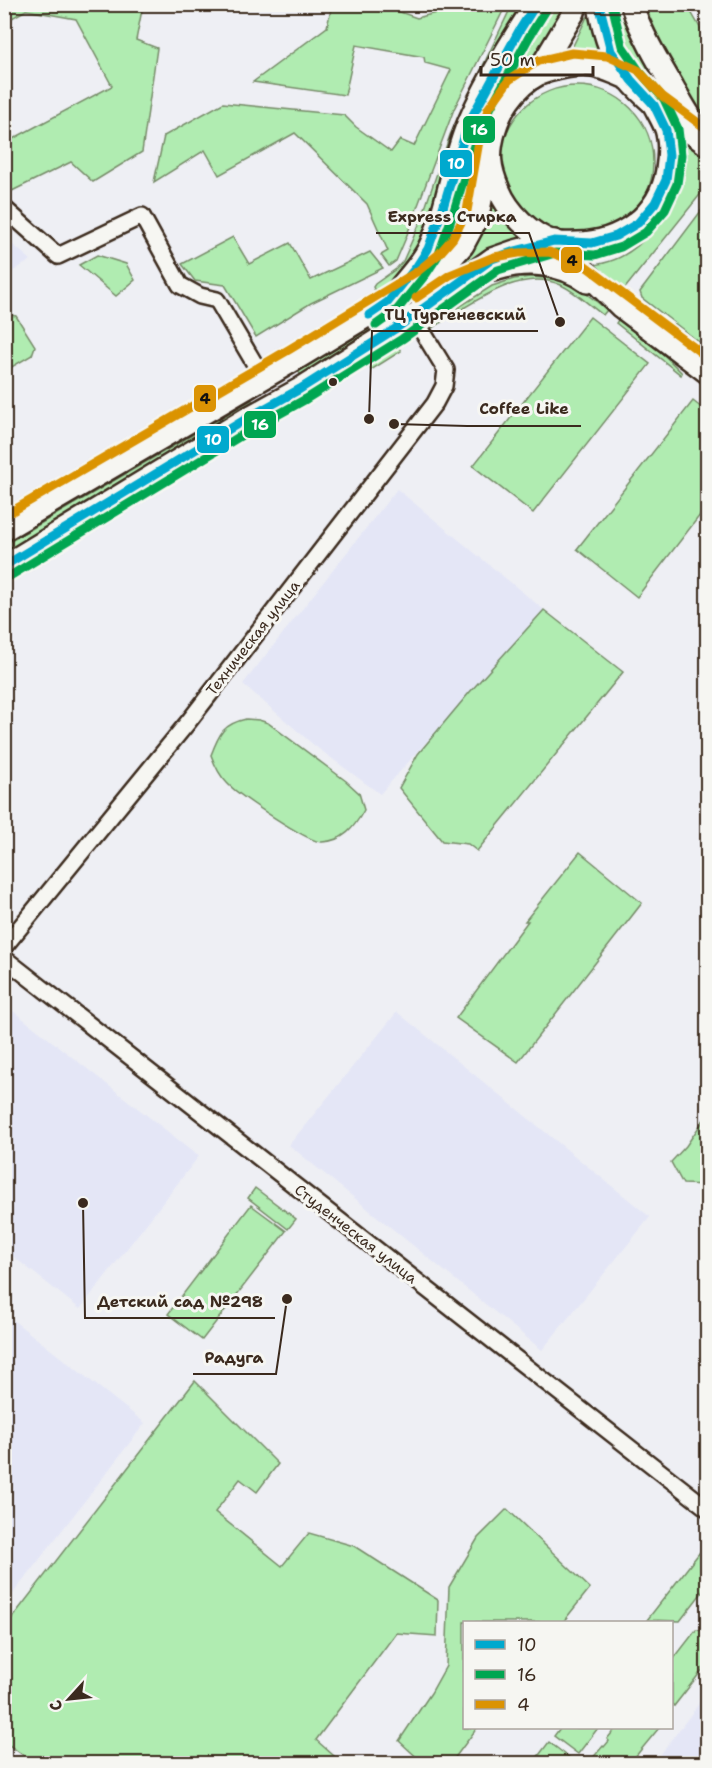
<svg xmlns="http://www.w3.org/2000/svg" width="712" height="1768" font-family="'Shantell Sans',sans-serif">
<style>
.built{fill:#e4e6f6}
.green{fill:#b0ecb1;stroke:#768b68;stroke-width:1.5}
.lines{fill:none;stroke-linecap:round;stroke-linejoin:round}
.minor-casing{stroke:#3b2a1e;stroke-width:20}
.secondary-casing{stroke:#3b2a1e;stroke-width:26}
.minor{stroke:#f6f6f2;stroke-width:15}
.secondary{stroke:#f6f6f2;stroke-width:21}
.bus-1-casing{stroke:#f6f6f2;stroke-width:14}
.bus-2-casing{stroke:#f6f6f2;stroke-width:14}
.bus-3-casing{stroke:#f6f6f2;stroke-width:14}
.bus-1{stroke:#00a9ce;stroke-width:9}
.bus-2{stroke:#00a651;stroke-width:9}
.bus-3{stroke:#db9304;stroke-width:9}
.bus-dot{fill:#3b2a1e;stroke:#f6f6f2;stroke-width:2}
.labels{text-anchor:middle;stroke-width:6;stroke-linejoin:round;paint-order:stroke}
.street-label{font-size:15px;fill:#3b2a1e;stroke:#f6f6f2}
.leader{fill:none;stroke:#3b2a1e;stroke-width:2}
.callout-dot{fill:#3b2a1e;stroke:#f6f6f2;stroke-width:2}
.callout-label{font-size:16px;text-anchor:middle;font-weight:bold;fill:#3b2a1e;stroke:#f6f6f2;stroke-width:6;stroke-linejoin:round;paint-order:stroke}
.line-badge{stroke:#f6f6f2;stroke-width:2}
.badge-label{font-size:16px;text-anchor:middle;font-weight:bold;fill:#fff}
.pale-badge-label{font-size:16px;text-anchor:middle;font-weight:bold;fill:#111}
</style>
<rect width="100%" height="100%" fill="#eeeff4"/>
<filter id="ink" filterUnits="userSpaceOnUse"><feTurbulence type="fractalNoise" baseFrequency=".0167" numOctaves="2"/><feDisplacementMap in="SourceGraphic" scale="12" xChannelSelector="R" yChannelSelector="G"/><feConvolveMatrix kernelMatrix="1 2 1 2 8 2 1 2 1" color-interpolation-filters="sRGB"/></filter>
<g filter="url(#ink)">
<!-- built -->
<g class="built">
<path d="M5,238L31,260L5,276H4Z"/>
<path d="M397,489L544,610L380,794L315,746L243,684Z"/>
<path d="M4,1004L199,1156L80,1309L5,1250Z"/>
<path d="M397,1012L650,1217L542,1350L289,1145Z"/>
<path d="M5,1314L145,1423L5,1604H4Z"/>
<path d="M707,1693V1763H654L683,1725Z"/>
</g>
<!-- green -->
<g class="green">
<path d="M5,4L143,5L136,40L157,48L142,152L93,182L71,162L12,191L5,184V143L112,86L76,19L26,10L5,22Z"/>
<path d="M332,5H380L417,18L443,11L446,5H506L454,109L405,240L396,261L389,266L381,255L388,251L367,204L295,133L219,175L205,150L154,182L164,136L223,103L344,115L356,127L391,152L400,140L414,146L451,70L425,63L424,57L356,45L345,95L253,82L327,27Z"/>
<path d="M512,5H525L459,128L440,178L425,229L415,248L395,276L377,295L373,287L375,284L396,269L403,261L421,220L450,135Z"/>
<path d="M545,5H566L560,23L524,71L504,89L489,106L486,105Z"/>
<path d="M611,5H625L679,114C656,96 634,73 622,46C617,33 614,18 611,5Z"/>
<path d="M640,5H687L707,40V126L693,109Z"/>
<path d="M587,17H589L590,19L593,35L602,60L567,58Z"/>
<circle cx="577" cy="162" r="76"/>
<path d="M674,135L707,159V186L618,297L591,265C635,262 669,220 677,180C679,173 681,164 680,157C679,150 676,142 674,135Z"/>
<path d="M467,146L471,147V171L474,191L462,235L426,271Z"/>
<path d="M490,202L506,221L521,236L463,271L399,317L396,312C426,290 460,272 478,238C484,227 487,214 490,202Z"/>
<path d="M707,203V348L642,298L640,292Z"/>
<path d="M233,237L249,264L290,243L311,280L370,252L383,268L311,303L256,337L225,285L195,281L182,264Z"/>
<path d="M97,255L126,264L135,280L116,296L79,265Z"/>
<path d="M530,277C568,278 578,286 607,310L603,315C589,305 576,292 561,285C518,265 466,308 430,329L434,323L492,286L514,279Z"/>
<path d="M5,314L16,316L35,346L32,355L5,371Z"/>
<path d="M590,317L650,364L533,513L473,466Z"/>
<path d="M620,317L653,344L682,373L681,375L616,323Z"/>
<path d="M382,319L385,324L305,381L298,371Z"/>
<path d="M396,344L401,351L371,370L367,363Z"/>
<path d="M252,400L257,408L5,556L4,545Z"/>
<path d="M693,401L707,412V506L637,597L577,549Z"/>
<path d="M544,610L623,672L477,851L468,844L442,841L399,788L418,754L469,693Z"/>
<path d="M246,719L259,720L268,723L346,781L359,793L364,810C354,828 344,841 322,842C309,843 238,795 227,783C219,775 215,766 211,755C219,734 223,724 246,719Z"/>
<path d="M580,852L642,903L518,1062L456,1018L528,921H525Z"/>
<path d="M707,1115V1185L683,1184L671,1162L686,1146Z"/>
<path d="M255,1188L296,1219L288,1229L248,1198Z"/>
<path d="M251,1205L286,1231L202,1340L168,1314Z"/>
<path d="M195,1381L278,1464L257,1492L240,1479L215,1512L282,1566L309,1533L354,1546L438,1600L437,1636L396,1633L316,1740L342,1763H34L5,1742V1627Z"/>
<path d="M507,1509L590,1588L563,1622H464V1728H477L451,1763H423L399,1741L431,1693L446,1666L449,1587L478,1538Z"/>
<path d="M707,1543V1586L680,1621L647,1620Z"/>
<path d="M696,1630L707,1631V1664L674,1706L672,1704V1661Z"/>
<path d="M560,1728H598L578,1754L554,1736Z"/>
<path d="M616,1728H659L630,1763L590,1761L603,1746L604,1747L609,1741L607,1739Z"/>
<path d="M549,1742L574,1761L572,1763H533Z"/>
</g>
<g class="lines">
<defs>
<g id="minor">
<path d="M4,208L58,256L142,216L180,285L200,296L217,300L263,378"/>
<path d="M4,947L189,721L435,403L444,386L446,370L413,316"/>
<path d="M4,958L708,1509"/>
</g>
<g id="secondary">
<path d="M599,4C601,20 605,36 611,50C627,90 674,120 708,145"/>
<path d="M631,4C642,34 657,60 673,87C682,103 691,120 703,134"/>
<path d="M532,78L544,62L574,12L576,4"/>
<path d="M631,80C597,64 585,61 548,71C523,77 502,105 495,129C488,153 489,167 499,190C508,212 531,235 554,242C561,244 569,243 577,243C620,243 660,215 667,170C669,157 670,142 666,129C663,121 658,113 654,105"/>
<path d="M554,241L621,307L708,373"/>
<path d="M494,270C525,260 561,262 587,282"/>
<path d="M398,290C408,277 420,265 428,250C448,210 451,164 468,124C485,84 512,40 536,4"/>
<path d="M4,530L296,359L425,281L447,263L463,245L471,230L478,215L489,160"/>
<path d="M4,566L246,419L300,389L395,329L492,259L515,251L554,241"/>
</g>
</defs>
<!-- minor casing -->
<use href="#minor" class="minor-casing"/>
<!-- secondary casing -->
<use href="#secondary" class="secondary-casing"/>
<!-- minor -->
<use href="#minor" class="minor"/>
<!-- secondary -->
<use href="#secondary" class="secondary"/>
<defs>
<g id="bus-1">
<path d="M369,315L388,302L417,266L428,249L442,211L468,124L519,31L536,4"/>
<path d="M4,566L246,419L300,389L395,329L492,259L515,251L554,241L592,243L616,236L638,223L655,203L666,180L669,155L666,130L654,105L631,80L611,51L599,4"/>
</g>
<g id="bus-2">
<path d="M376,325L397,310L426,274L439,254L453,214L479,129L529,37L546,10"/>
<path d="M10,576L252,429L306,399L402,339L498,270L555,253L595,255L621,247L646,232L665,210L677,184L681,155L678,129L664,99L640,72L622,46L612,4"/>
</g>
<g id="bus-3">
<path d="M416,298L450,275L494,257L519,253L549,252L583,264L708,358"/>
<path d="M4,516L290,349L418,271L439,254L453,238L467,211L479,141L488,109L509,80L538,61L572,53L607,56L638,70L662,96L708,130"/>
</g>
</defs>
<!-- bus-1 casing -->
<use href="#bus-1" class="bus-1-casing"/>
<!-- bus-2 casing -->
<use href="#bus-2" class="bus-2-casing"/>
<!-- bus-3 casing -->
<use href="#bus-3" class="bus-3-casing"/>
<!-- bus-1 -->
<use href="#bus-1" class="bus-1"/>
<!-- bus-2 -->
<use href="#bus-2" class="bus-2"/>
<!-- bus-3 -->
<use href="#bus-3" class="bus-3"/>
</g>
</g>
<!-- markers -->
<circle class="bus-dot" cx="333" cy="382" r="5"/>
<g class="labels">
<!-- street labels -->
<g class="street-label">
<text transform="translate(253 638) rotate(-52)" y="5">Техническая улица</text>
<text transform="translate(356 1234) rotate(38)" y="5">Студенческая улица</text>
</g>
</g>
<!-- callouts -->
<path class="leader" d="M560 322L529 233H376M369 419L372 331H538M394 424L467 426H581M83 1203L85 1318H275M287 1299L276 1374H193"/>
<g class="callout-dot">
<circle cx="560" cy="322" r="6"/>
<circle cx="369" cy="419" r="6"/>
<circle cx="394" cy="424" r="6"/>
<circle cx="83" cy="1203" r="6"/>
<circle cx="287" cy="1299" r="6"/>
</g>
<g class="callout-label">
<text x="452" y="222">Express Стирка</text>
<text x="455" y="320">ТЦ Тургеневский</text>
<text x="524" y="414">Coffee Like</text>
<text x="180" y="1307">Детский сад №298</text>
<text x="234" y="1363">Радуга</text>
</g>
<g class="line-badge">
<rect x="462" y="115" width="34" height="29" rx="6" fill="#00a651"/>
<rect x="439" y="149" width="34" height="29" rx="6" fill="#00a9ce"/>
<rect x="560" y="246" width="23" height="28" rx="6" fill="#db9304"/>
<rect x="193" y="384" width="24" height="29" rx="6" fill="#db9304"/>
<rect x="243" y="410" width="34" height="29" rx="6" fill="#00a651"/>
<rect x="196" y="425" width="34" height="29" rx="6" fill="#00a9ce"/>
</g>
<g class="badge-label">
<text x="479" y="135">16</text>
<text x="456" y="169">10</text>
<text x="260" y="430">16</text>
<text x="213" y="445">10</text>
</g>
<g class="pale-badge-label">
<text x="572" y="266">4</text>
<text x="205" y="404">4</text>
</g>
<!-- margin -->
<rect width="712" height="1768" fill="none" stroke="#f6f6f2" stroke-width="24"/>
<rect x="12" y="12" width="688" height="1744" fill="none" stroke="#3b2a1e" stroke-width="2" filter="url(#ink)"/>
<!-- legend -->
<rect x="463" y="1621" width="210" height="108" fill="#f6f6f2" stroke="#aba49d" stroke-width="1.5"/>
<rect x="475" y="1640" width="30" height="9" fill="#00a9ce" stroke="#aba49d" stroke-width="1.5"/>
<text x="517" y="1651" font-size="18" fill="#3b2a1e">10</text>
<rect x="475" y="1670" width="30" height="9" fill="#00a651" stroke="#aba49d" stroke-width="1.5"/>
<text x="517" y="1681" font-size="18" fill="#3b2a1e">16</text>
<rect x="475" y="1700" width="30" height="9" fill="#db9304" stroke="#aba49d" stroke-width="1.5"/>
<text x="517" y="1711" font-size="18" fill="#3b2a1e">4</text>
<!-- north arrow -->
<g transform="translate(69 1699) rotate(243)" stroke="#f6f6f2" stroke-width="4.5" paint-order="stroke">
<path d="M0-4.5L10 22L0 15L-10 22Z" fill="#3b2a1e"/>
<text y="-9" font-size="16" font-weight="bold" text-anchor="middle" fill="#3b2a1e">С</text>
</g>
<!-- scale -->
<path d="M481 66v9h112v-9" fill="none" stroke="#3b2a1e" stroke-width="3"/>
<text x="490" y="66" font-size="18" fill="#3b2a1e" stroke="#f6f6f2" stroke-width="4.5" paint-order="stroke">50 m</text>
</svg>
